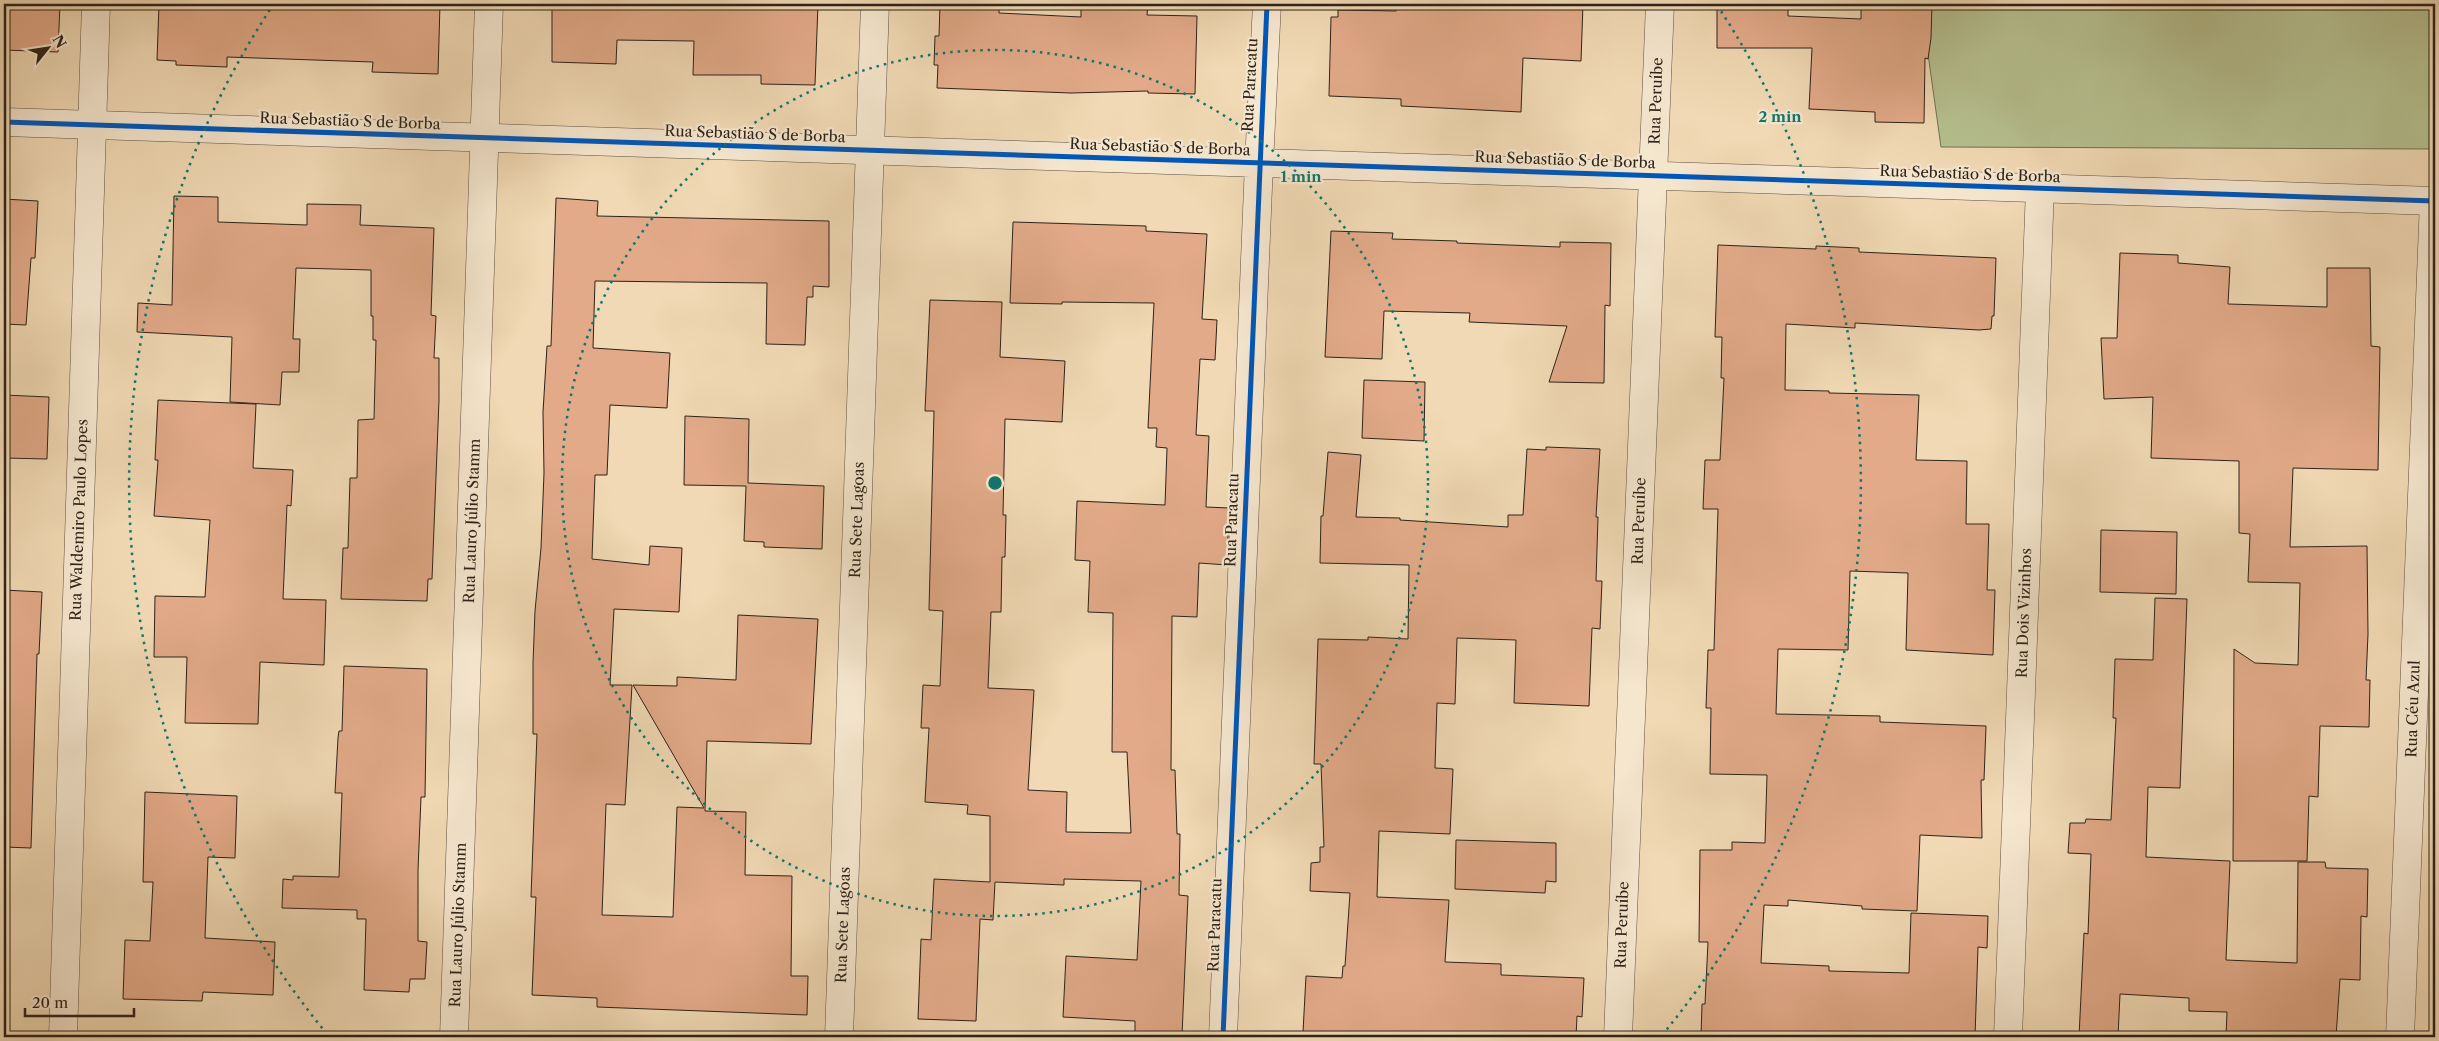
<svg xmlns="http://www.w3.org/2000/svg" width="2439" height="1041" font-family="'Libre Caslon Text',serif">
<style>
.green{fill:#b6c090;stroke:#727254}
.building{fill:#e2aa89;stroke:#2d2319}
.lines{fill:none;stroke-linecap:round;stroke-linejoin:round}
.minor-casing{stroke:#5e5040;stroke-width:29}
.tertiary-casing{stroke:#5e5040;stroke-width:29}
.minor{stroke:#f5e6ce;stroke-width:28}
.tertiary{stroke:#f5e6ce;stroke-width:28}
.cycleway-casing{stroke:#f5e6ce;stroke-width:8}
.cycleway{stroke:#0057b8;stroke-width:5}
.ring{fill:none;stroke:#0f766e;stroke-width:2.5;stroke-dasharray:2.5 5}
.labels{text-anchor:middle;stroke-width:4.5;stroke-linejoin:round;paint-order:stroke}
.street-label{font-size:15px;fill:#2d2319;stroke:#f5e6ce}
.centre{fill:#0f766e;stroke:#f5e6ce;stroke-width:2.5}
.ring-label{font-size:15px;text-anchor:middle;font-weight:bold;fill:#0f766e;stroke:#f5e6ce;stroke-width:4.5;stroke-linejoin:round;paint-order:stroke}
</style>
<rect width="100%" height="100%" fill="#f0d9b4"/>
<filter id="stains"><feTurbulence type="fractalNoise" baseFrequency=".004" numOctaves="4"/><feColorMatrix values="0 0 0 0 .2 0 0 0 0 .09 0 0 0 0 .02 0 0 0 .5 -.17"/></filter>
<radialGradient id="worn" r=".72"><stop offset=".6" stop-color="#630" stop-opacity="0"/><stop offset="1" stop-color="#630" stop-opacity=".3"/></radialGradient>
<!-- green -->
<path class="green" d="M1921,4H2435V149L1941,147Z"/>
<!-- building -->
<g class="building">
<path d="M4,4H60L58,52L4,50Z"/>
<path d="M159,4H440L438,74L372,72L373,62L227,57V67L176,65V61L157,60Z"/>
<path d="M552,4H818L815,85L761,84V75H693L694,41L617,40L616,64L552,62Z"/>
<path d="M940,4H999V13L1081,17V4H1148L1147,15L1197,16L1195,94L1148,93V91L1071,93L937,88L938,65H934L935,36H939Z"/>
<path d="M1396,4H1583L1581,61L1523,58L1521,112L1401,106V99L1329,96L1331,17H1338V10L1396,11Z"/>
<path d="M1717,4H1788V16L1861,19V4H1932L1931,38L1928,59L1925,58L1924,123L1875,122V112L1809,109L1812,48H1717Z"/>
<path d="M174,196L218,197V222L307,225V204L361,205L360,225L434,228L431,315L436,316L434,358H439V400L432,579H428L427,601L341,599L343,548H348L350,478H357L358,420L374,419L376,340H373V316H371V270L296,268L293,339H300L299,372H282L280,405L230,402L232,337L137,332L138,303L172,305Z"/>
<path d="M556,198L598,201L597,216L829,221V287L813,286V297H807L805,345L766,344L767,283L595,281L593,348L670,353L667,408L610,405L607,475H595L592,559L649,565L650,546L682,548L679,612L614,609L610,685H632L625,805L606,804L602,915L673,917L677,807L704,808L633,685L677,686V677L736,680L738,615L818,619L811,744L707,741L705,811L746,812L745,875L792,876L791,976H808L807,1015L597,1007V998L532,995L536,897H531L537,734H533V663L535,611L541,548L544,473L543,412L547,346H551Z"/>
<path d="M4,199L38,201L35,258H31L26,325L4,324Z"/>
<path d="M1013,222L1146,226V231L1207,234L1202,319L1217,320L1215,360L1200,359L1196,435L1209,436L1206,507L1229,508L1227,565L1199,563L1197,617L1172,616L1171,770H1175L1177,834H1180L1179,895L1188,896L1182,1036L1135,1034V1021L1063,1017L1066,956L1137,960L1141,881L1064,879V885L995,882L993,920L980,919L976,1021L918,1019L921,939L931,940L934,879L990,882V816L967,814L968,805L925,802L929,728H921L923,685L940,686L943,611L929,610L934,411H925L930,300L1002,302L1000,357L1065,361L1062,422L1005,419L1003,515H1006L1005,557H1002L1001,612H991L988,688L1034,690L1028,790L1067,792L1066,832L1131,833L1127,752H1112L1113,613L1088,612L1090,561L1075,560L1077,501L1165,505L1167,448L1156,447L1157,428H1148L1154,303L1062,302V304L1010,303Z"/>
<path d="M1331,231L1393,233L1392,239L1457,241V243L1560,247V242L1611,243L1610,306L1605,305L1604,383L1549,382L1567,326L1469,322L1470,313L1384,311L1382,359L1325,357Z"/>
<path d="M1718,245L1816,249V246L1859,248V252L1996,258L1994,316H1992L1991,329L1979,330L1855,323V328L1786,324L1785,390L1829,391V393L1919,395L1916,460L1967,461L1966,524H1989L1987,590H1995L1993,655L1906,650L1908,573L1850,571L1848,650L1778,649L1776,714L1880,716V722L1986,726L1984,780H1981L1982,838L1920,835L1917,911L1862,909V906L1788,900V906L1764,905L1761,963L1829,966V971L1909,973L1911,913L1988,916L1987,948L1978,947L1975,1037H1701L1702,1004H1705L1708,942H1699L1700,850H1732V842L1765,843L1767,775L1710,774L1711,708H1706L1708,650H1714L1718,509H1703L1705,460H1720L1724,378H1721L1722,337H1715Z"/>
<path d="M2120,253L2178,255V263L2230,267L2228,304L2327,307V268H2370L2371,346L2380,347L2378,470L2293,468L2290,547L2367,546L2368,634L2366,680H2370L2369,727L2320,726L2318,797L2309,796L2307,861H2233L2234,649L2255,663L2298,665L2300,583L2248,582L2250,534L2239,533V461L2151,458L2153,397L2104,399L2101,338H2117Z"/>
<path d="M1364,380L1425,382L1424,441L1362,438Z"/>
<path d="M4,395L49,397L47,459L4,458Z"/>
<path d="M158,400L256,404L253,468L293,470L291,506L287,505L283,599L326,600L324,665L260,662L258,724L185,723L187,657H154L155,596L205,597L210,520L154,516L158,460H155Z"/>
<path d="M685,416L749,419L748,483L824,486L822,549L764,547V542L744,541L746,486L684,485Z"/>
<path d="M1546,447L1600,449L1596,517H1598L1596,581H1602L1600,629L1592,628L1589,706L1514,703L1516,640L1457,638L1455,704L1437,703L1435,768L1453,769L1450,834L1379,831L1377,897L1449,900L1445,962L1501,964V975L1584,978L1582,1017L1577,1016L1576,1037H1427L1303,1032L1306,976L1342,978L1343,966H1345L1350,893L1310,891L1311,863L1320,862V847H1324L1321,764H1314L1318,639L1368,640V637L1408,639L1409,565L1320,563L1321,516H1323L1328,452L1361,455L1356,517L1400,518V520L1508,527V515H1523L1527,449L1546,450Z"/>
<path d="M2101,530L2177,532L2176,594L2100,592Z"/>
<path d="M4,590L42,592L39,654H37L31,848L4,847Z"/>
<path d="M2155,598L2187,599L2180,788L2148,787L2146,857L2230,861L2226,960L2297,963L2298,862H2325L2326,868L2368,869L2367,917L2361,916L2360,980L2340,979L2336,1037H2226L2227,1012L2189,1011V998L2120,994L2118,1037H2079L2084,933L2088,934L2091,854L2068,853L2070,823H2085L2086,819L2111,820L2116,718H2113L2115,659L2153,660Z"/>
<path d="M344,666L427,669L425,797H421L418,870V941L427,942L425,979H410L409,992L364,990L366,919H357V910L282,908L283,879L293,880V876L339,877L342,793H335L338,738L339,731H342Z"/>
<path d="M145,792L237,796L235,858L208,857L205,938L275,942L273,995L203,992L202,1001L123,999L125,940L150,941L153,882H143Z"/>
<path d="M1456,840L1556,843V882L1546,881L1545,893L1455,889Z"/>
</g>
<g class="lines">
<defs>
<g id="minor">
<path d="M1267,4L1259,163L2435,201"/>
<path d="M63,1037L96,4"/>
<path d="M454,1037L489,4"/>
<path d="M839,1037L875,4"/>
<path d="M1618,1037L1660,4"/>
<path d="M2008,1037L2040,188"/>
<path d="M2400,1037L2434,201"/>
</g>
<path id="tertiary" d="M4,122L1259,163L1223,1037"/>
</defs>
<!-- minor casing -->
<use href="#minor" class="minor-casing"/>
<!-- tertiary casing -->
<use href="#tertiary" class="tertiary-casing"/>
<!-- minor -->
<use href="#minor" class="minor"/>
<!-- tertiary -->
<use href="#tertiary" class="tertiary"/>
<defs>
<g id="cycleway">
<path d="M4,122L2435,201"/>
<path d="M1223,1037L1267,4"/>
</g>
</defs>
<!-- cycleway casing -->
<use href="#cycleway" class="cycleway-casing"/>
<!-- cycleway -->
<use href="#cycleway" class="cycleway"/>
</g>
<!-- distance rings -->
<g class="ring">
<circle cx="995" cy="483" r="433"/>
<path d="M327 1034A866 866 0 0 1 273 5M1717 5A866 866 0 0 1 1663 1034"/>
</g>
<g class="labels">
<!-- street labels -->
<g class="street-label">
<text transform="translate(1250 85) rotate(-87)" y="5">Rua Paracatu</text>
<text transform="translate(1656 101) rotate(-88)" y="5">Rua Peruíbe</text>
<text transform="translate(350 121) rotate(2)" y="5">Rua Sebastião S de Borba</text>
<text transform="translate(755 134) rotate(2)" y="5">Rua Sebastião S de Borba</text>
<text transform="translate(1160 147) rotate(2)" y="5">Rua Sebastião S de Borba</text>
<text transform="translate(1565 160) rotate(2)" y="5">Rua Sebastião S de Borba</text>
<text transform="translate(1970 174) rotate(2)" y="5">Rua Sebastião S de Borba</text>
<text transform="translate(79 520) rotate(-88)" y="5">Rua Waldemiro Paulo Lopes</text>
<text transform="translate(857 520) rotate(-88)" y="5">Rua Sete Lagoas</text>
<text transform="translate(1232 520) rotate(-88)" y="5">Rua Paracatu</text>
<text transform="translate(472 521) rotate(-88)" y="5">Rua Lauro Júlio Stamm</text>
<text transform="translate(1639 521) rotate(-88)" y="5">Rua Peruíbe</text>
<text transform="translate(2024 613) rotate(-88)" y="5">Rua Dois Vizinhos</text>
<text transform="translate(2413 709) rotate(-88)" y="5">Rua Céu Azul</text>
<text transform="translate(458 925) rotate(-88)" y="5">Rua Lauro Júlio Stamm</text>
<text transform="translate(843 925) rotate(-88)" y="5">Rua Sete Lagoas</text>
<text transform="translate(1215 925) rotate(-88)" y="5">Rua Paracatu</text>
<text transform="translate(1622 925) rotate(-88)" y="5">Rua Peruíbe</text>
</g>
</g>
<circle cx="995" cy="483" r="8" class="centre"/>
<g class="ring-label">
<text x="1780" y="122">2 min</text>
<text x="1301" y="182">1 min</text>
</g>
<!-- margin -->
<rect width="2439" height="1041" fill="none" stroke="#f0d9b4" stroke-width="20"/>
<rect x="5" y="5" width="2429" height="1031" fill="none" stroke="#2d2319" stroke-width="2.5"/>
<rect x="10" y="10" width="2419" height="1021" fill="none" stroke="#2d2319"/>
<!-- north arrow -->
<g transform="translate(48 48) rotate(60)" stroke="#f5e6ce" stroke-width="4" paint-order="stroke">
<path d="M0-4L9 19L0 12L-9 19Z" fill="#2d2319"/>
<text y="-8" font-size="14" font-weight="bold" text-anchor="middle" fill="#2d2319">N</text>
</g>
<!-- scale -->
<path d="M25 1008v8h109v-8" fill="none" stroke="#2d2319" stroke-width="2.5"/>
<text x="32" y="1008" font-size="15" fill="#2d2319" stroke="#f5e6ce" stroke-width="4" paint-order="stroke">20 m</text>
<rect width="100%" height="100%" filter="url(#stains)"/>
<rect width="100%" height="100%" fill="url(#worn)"/>
</svg>
